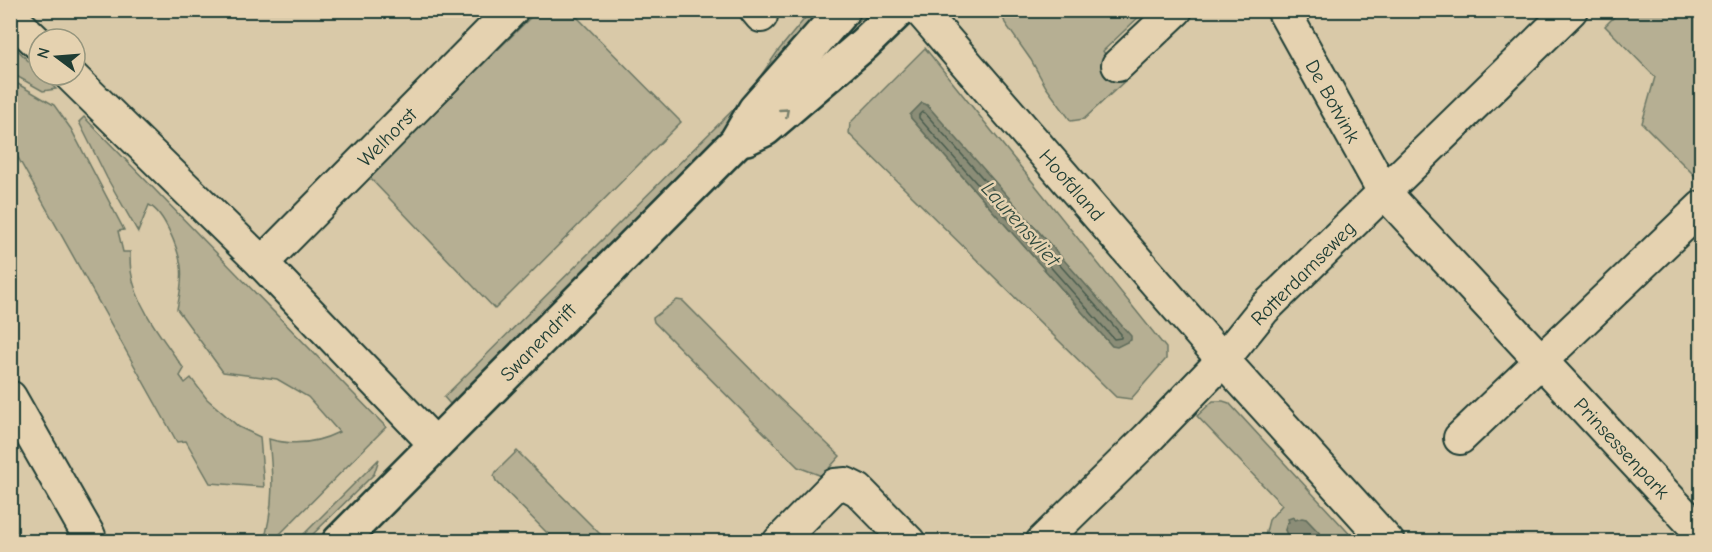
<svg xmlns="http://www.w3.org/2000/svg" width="1712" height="552" font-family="'Comic Neue',sans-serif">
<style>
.green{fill:#b6af93;stroke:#6a7664;stroke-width:1.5;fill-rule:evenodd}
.water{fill:#8b8d77;stroke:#606d5c;stroke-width:1.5}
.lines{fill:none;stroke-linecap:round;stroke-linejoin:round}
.shore{stroke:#4a5d4f;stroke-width:1.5}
.minor-casing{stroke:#1f3d34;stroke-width:36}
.major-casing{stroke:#1f3d34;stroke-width:38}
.minor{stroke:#e5d2b0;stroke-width:32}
.major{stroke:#e5d2b0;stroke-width:33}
.oneway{stroke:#78806c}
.labels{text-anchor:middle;stroke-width:5;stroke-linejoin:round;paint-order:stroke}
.street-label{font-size:20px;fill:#1f3d34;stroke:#e5d2b0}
.water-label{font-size:21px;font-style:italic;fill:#2f493e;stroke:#e5d2b0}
</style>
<rect width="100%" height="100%" fill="#d9c9a8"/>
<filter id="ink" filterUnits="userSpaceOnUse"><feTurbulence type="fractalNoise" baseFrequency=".0167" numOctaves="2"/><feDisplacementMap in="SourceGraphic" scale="12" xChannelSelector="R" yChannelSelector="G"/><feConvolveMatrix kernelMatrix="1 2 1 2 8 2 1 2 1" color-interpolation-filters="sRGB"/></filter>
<g filter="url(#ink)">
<!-- green -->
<g class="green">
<path d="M537,11H571L681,122L495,309L369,177Z"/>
<path d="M811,11H817L825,18L751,106L600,253L450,404L444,397L746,97L778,51Z"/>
<path d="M1001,11H1145L1103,51L1115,70L1117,69L1129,77L1084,119L1071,121L1046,87L1031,60L1005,23Z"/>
<path d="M1620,11H1701L1702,175L1698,179L1642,123L1655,77L1605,26Z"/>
<path d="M11,43L39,72V75H42L56,89L43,91L11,73Z"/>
<path d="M925,48L1166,348V359L1131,399L1116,397L849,134L850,123ZM922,103L927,105L1112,346L911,118V115Z"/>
<path d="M11,80L54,105L71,129L124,230L118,231L123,252H130C130,258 130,265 131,271C136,307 164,340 184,369L180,376L185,383L191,378L207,399L239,427L260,437L264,487L210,483L186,441L177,442L11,145Z"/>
<path d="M84,117L386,427L273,541H264C274,506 273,476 269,439C293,446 317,443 339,432L308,397L277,379L223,372L177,309C180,295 183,280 181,266C178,249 165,213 149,205L138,232L107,178L79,122Z"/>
<path d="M677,300L683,301L780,399L840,456L822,476L798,467L654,322L653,318Z"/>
<path d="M1213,401H1223L1229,403L1356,541H1327L1306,519L1289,522L1285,530L1290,541H1269L1265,536L1269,520L1282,505L1197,416Z"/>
<path d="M517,451L607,541H555L496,481L494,476L496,472Z"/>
<path d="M379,459L374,474L306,541H297Z"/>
</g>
<!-- water -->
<g class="water">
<path d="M922,103L927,105L1131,336V340L1117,347L1112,346L911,118L910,115Z"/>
<path d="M1294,517L1295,520L1302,518L1306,519L1327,541H1290L1285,530L1287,523L1289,522L1288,519Z"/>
</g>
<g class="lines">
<!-- shore -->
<path class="shore" d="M922,112L925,113L1121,334V338L1114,339L919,118V115Z"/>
<defs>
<g id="minor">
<path d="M756,10L761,16"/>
<path d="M920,10L1223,360L1388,542"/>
<path d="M1283,10L1384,192L1702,534"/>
<path d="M10,16L39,44"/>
<path d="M1118,65L1176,10"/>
<path d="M70,75L262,263L436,445"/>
<path d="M262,263L512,10"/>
<path d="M10,397L89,536L83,542"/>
<path d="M1460,438L1702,207"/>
<path d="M779,542L835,485L846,484L858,490L909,542"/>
<path d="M1042,542L1147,439L1223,360L1264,309L1571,10"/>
</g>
<g id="major">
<path d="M746,138L765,129L864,44L899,10"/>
<path d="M339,542L736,142L755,110L843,10"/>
</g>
</defs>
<!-- minor casing -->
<use href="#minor" class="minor-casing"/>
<!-- major casing -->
<use href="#major" class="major-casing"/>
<!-- minor -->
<use href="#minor" class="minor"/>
<!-- major -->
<use href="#major" class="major"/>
</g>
<!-- one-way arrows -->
<defs><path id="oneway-chevron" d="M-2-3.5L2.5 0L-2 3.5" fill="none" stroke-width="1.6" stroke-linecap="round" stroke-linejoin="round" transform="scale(1.5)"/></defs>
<use class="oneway" href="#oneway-chevron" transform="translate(785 112) rotate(-41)"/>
</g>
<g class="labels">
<!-- street labels -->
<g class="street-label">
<text transform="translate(1333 101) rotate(61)" y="7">De Botvink</text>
<text transform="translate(387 137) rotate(-45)" y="7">Welhorst</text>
<text transform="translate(1072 185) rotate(49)" y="7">Hoofdland</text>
<text transform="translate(1303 273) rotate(-45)" y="7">Rotterdamseweg</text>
<text transform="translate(538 342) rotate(-46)" y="7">Swanendrift</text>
<text transform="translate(1622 448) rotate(47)" y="7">Prinsessenpark</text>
</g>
<!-- water labels -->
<g class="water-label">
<text transform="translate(1021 224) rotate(48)" y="7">Laurensvliet</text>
</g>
</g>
<!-- margin -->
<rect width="1712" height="552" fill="none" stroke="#e5d2b0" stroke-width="36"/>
<rect x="18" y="18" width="1676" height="516" fill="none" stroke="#1f3d34" stroke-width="2" filter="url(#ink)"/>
<!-- north arrow -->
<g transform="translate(57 57) rotate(286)"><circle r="28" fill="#e5d2b0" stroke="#96967e" stroke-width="1.5"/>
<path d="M0-4.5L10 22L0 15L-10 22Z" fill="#1f3d34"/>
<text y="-9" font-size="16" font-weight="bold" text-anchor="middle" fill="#1f3d34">N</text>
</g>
</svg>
